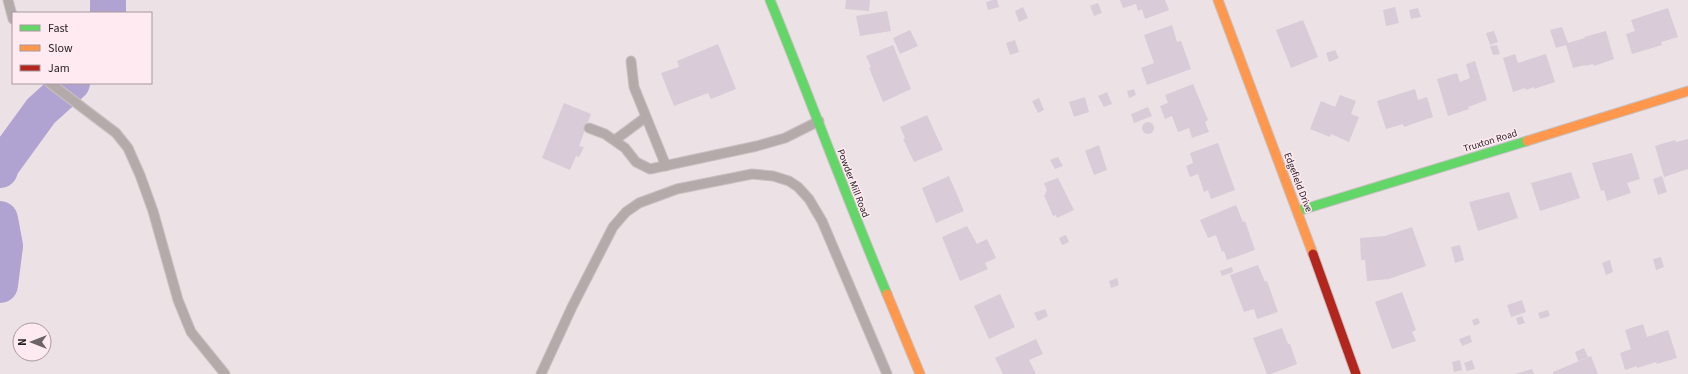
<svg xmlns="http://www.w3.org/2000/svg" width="1688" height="374" font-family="'Source Sans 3',sans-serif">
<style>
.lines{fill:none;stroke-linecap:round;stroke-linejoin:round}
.river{stroke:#b0a2d1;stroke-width:36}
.building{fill:#d9cbd7}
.lane-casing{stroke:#c7c0c2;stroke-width:11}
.fast-casing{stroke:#c7c0c2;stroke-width:11}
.slow-casing{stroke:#c7c0c2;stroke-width:11}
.jam-casing{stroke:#c7c0c2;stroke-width:11}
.lane{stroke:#b5aaaa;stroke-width:9}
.fast{stroke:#63d668;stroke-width:9}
.slow{stroke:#ff974d;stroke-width:9}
.jam{stroke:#b3261e;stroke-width:9}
.labels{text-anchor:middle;stroke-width:3;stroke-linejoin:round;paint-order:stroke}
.street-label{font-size:10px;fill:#251e20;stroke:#ffeaf1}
</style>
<rect width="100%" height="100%" fill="#ece2e5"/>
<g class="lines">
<!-- river -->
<g class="river">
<path d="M108,13V0"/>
<path d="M0,170L1,166L41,111L72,83"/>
<path d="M0,219L5,246L0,285"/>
</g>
</g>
<!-- building -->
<g class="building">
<path d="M846,0H870L869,11L845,9Z"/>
<path d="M993,0H997L999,7L988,10L986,2Z"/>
<path d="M1120,0H1165L1169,10L1145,19L1142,9L1138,11L1136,4L1123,8Z"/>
<path d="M1098,3L1102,13L1094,16L1090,6Z"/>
<path d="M1023,7L1028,18L1019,22L1015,11Z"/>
<path d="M1395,7L1399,23L1386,26L1383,10Z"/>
<path d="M1418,8L1421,17L1411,19L1409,10Z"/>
<path d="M1668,8L1678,37L1661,42L1662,45L1632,54L1626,34L1635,31L1631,20Z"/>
<path d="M887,11L891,31L860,36L856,16Z"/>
<path d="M1303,20L1318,57L1291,68L1276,30Z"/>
<path d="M1172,25L1177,42L1181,41L1191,69L1147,85L1141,68L1154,63L1144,35Z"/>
<path d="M1562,27L1568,43L1585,38L1584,37L1606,31L1614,59L1594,66L1593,64L1585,66V65L1573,68L1566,45L1556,48L1550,30Z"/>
<path d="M910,30L918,46L900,54L893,38Z"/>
<path d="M1494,31L1498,42L1490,45L1486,33Z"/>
<path d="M1015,40L1019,52L1010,55L1006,43Z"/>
<path d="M718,44L736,89L711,99L708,93L674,106L661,73L679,67L677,61Z"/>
<path d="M893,45L911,89L883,102L869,68L871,67L866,56Z"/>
<path d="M1497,45L1500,54L1493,55L1490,46Z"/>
<path d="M1335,50L1339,58L1329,62L1326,53Z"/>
<path d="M1515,54L1518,63L1546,54L1555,82L1534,89V87L1526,90L1525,88L1513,92L1503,58Z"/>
<path d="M1475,61L1487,100L1468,107L1469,109L1448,116L1437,79L1457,73L1460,82L1470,78L1466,64Z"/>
<path d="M1193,84L1208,120L1205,122L1209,132L1192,138L1189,128L1178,132L1172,116L1165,119L1160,106L1168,103L1165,95Z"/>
<path d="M1134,89L1136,95L1129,98L1127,91Z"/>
<path d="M1415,89L1418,100L1427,97L1433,117L1404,127L1403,124L1386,129L1377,101Z"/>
<path d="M1107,92L1112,104L1104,107L1098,96Z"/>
<path d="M1340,95L1356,101L1351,114L1359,117L1349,142L1331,134L1330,137L1310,129L1321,101L1335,107Z"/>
<path d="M1085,97L1089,112L1074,117L1069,102Z"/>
<path d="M1039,98L1044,110L1038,113L1032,101Z"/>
<path d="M564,103L591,114L579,146L584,147L579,157L576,156L570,170L542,158Z"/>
<path d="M1148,107L1152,116L1134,123L1131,114Z"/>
<path d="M927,115L943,150L914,162L903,139L905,138L900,127Z"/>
<circle cx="1148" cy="128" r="6"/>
<path d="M1688,139V169L1664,177L1655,146L1675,140L1676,142Z"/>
<path d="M1218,143L1235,190L1211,199L1208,190L1204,192L1198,174L1190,177L1186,166L1193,163L1190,153Z"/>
<path d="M1099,145L1107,170L1094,175L1085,151Z"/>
<path d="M1632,153L1640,179L1627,183L1631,193L1607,201L1604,190L1601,191L1592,163Z"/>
<path d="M1058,157L1063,166L1055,169L1050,160Z"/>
<path d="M1571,172L1580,198L1540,211L1531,183Z"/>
<path d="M949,176L964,211L936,223L922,188Z"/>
<path d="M1662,176L1667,192L1658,195L1653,179Z"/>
<path d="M1058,178L1074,210L1057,218L1056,215L1053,216L1044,195L1046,194L1045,192L1047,191L1044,183Z"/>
<path d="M1509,192L1518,218L1478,231L1469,202Z"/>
<path d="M1236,205L1243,222L1245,221L1255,250L1227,260L1224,251L1222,252L1216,235L1208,238L1200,220Z"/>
<path d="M967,226L977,244L987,239L996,258L985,263L988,269L960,281L942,237Z"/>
<path d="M1412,227L1426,266L1389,279L1367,281L1365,260H1361L1360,238L1385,236Z"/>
<path d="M1066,235L1069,242L1062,245L1059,238Z"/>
<path d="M1460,245L1464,260L1455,263L1451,247Z"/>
<path d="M1661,257L1664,267L1656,270L1653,259Z"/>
<path d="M1610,260L1613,272L1606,275L1602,263Z"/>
<path d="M1258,265L1265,282L1267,281L1278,312L1257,319L1254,309L1244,312L1230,275Z"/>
<path d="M1232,267L1233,272L1222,276L1220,271Z"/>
<path d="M1117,278L1119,285L1111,288L1109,281Z"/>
<path d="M1402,292L1416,330L1412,332L1416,341L1392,349L1375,302Z"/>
<path d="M1000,294L1015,327L989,339L974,306Z"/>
<path d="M1522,300L1526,312L1511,317L1507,305Z"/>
<path d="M1045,309L1048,316L1038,321L1034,313Z"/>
<path d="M1548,310L1550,316L1540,319L1538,313Z"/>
<path d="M1522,316L1525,323L1518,325L1516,318Z"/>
<path d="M1478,318L1480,323L1474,326L1472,320Z"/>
<path d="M1643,324L1647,337L1668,330L1677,358L1657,364L1656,362L1637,368V366L1625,370L1620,353L1631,349L1625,330Z"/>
<path d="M1282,328L1288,344H1290L1297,364L1271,374H1267L1253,338Z"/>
<path d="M1470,335L1472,342L1462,346L1459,339Z"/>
<path d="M1036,339L1043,354L1029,360L1036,374H1003L995,358Z"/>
<path d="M1584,348L1588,357L1578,361L1575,352Z"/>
<path d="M1591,356L1598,374H1553V372Z"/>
<path d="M1460,360L1462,370L1454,372L1452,362Z"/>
<path d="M1472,360L1475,369L1467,371L1464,363Z"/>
<path d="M1532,369L1534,374H1515Z"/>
</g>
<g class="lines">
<defs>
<g id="lane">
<path d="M8,0L13,19"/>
<path d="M631,61L634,87L666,166"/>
<path d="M50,83L116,133L128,148L140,175L153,211L178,300L191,332L225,374"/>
<path d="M589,128L605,134L625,148L636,162L650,169L757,146L785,138L819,121"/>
<path d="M615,140L646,117"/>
<path d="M541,374L572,307L613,227L626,212L639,203L677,189L752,174L773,176L789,181L798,187L809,199L822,221L887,374"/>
</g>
<g id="fast">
<path d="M770,0C810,98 846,197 887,294"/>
<path d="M1298,211L1527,141"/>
</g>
<g id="slow">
<path d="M1218,0L1313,254"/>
<path d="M1527,141L1688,91"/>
<path d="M887,294L920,374"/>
</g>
<path id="jam" d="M1313,254L1356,374"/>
</defs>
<!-- lane casing -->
<use href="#lane" class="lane-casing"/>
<!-- fast casing -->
<use href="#fast" class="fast-casing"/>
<!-- slow casing -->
<use href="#slow" class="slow-casing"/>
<!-- jam casing -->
<use href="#jam" class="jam-casing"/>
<!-- lane -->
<use href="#lane" class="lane"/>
<!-- fast -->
<use href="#fast" class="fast"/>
<!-- slow -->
<use href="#slow" class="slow"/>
<!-- jam -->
<use href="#jam" class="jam"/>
</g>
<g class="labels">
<!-- street labels -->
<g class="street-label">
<text transform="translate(1490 140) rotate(-17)" y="4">Truxton Road</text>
<text transform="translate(1299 182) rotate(69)" y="4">Edgefield Drive</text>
<text transform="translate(854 183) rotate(69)" y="4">Powder Mill Road</text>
</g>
</g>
<!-- legend -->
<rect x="12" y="12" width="140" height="72" fill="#ffeaf1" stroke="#a8989d"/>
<rect x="20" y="25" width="20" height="6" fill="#63d668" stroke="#a8989d"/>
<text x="48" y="32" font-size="12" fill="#251e20">Fast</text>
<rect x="20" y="45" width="20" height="6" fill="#ff974d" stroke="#a8989d"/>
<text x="48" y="52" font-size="12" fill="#251e20">Slow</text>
<rect x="20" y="65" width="20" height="6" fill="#b3261e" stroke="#a8989d"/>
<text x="48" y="72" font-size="12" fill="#251e20">Jam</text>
<!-- north arrow -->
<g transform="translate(32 342) rotate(270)"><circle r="19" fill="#ffeaf1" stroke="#a8989d"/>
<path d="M0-3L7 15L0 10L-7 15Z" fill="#6b6365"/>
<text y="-6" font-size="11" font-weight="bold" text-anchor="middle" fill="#251e20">N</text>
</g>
</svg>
